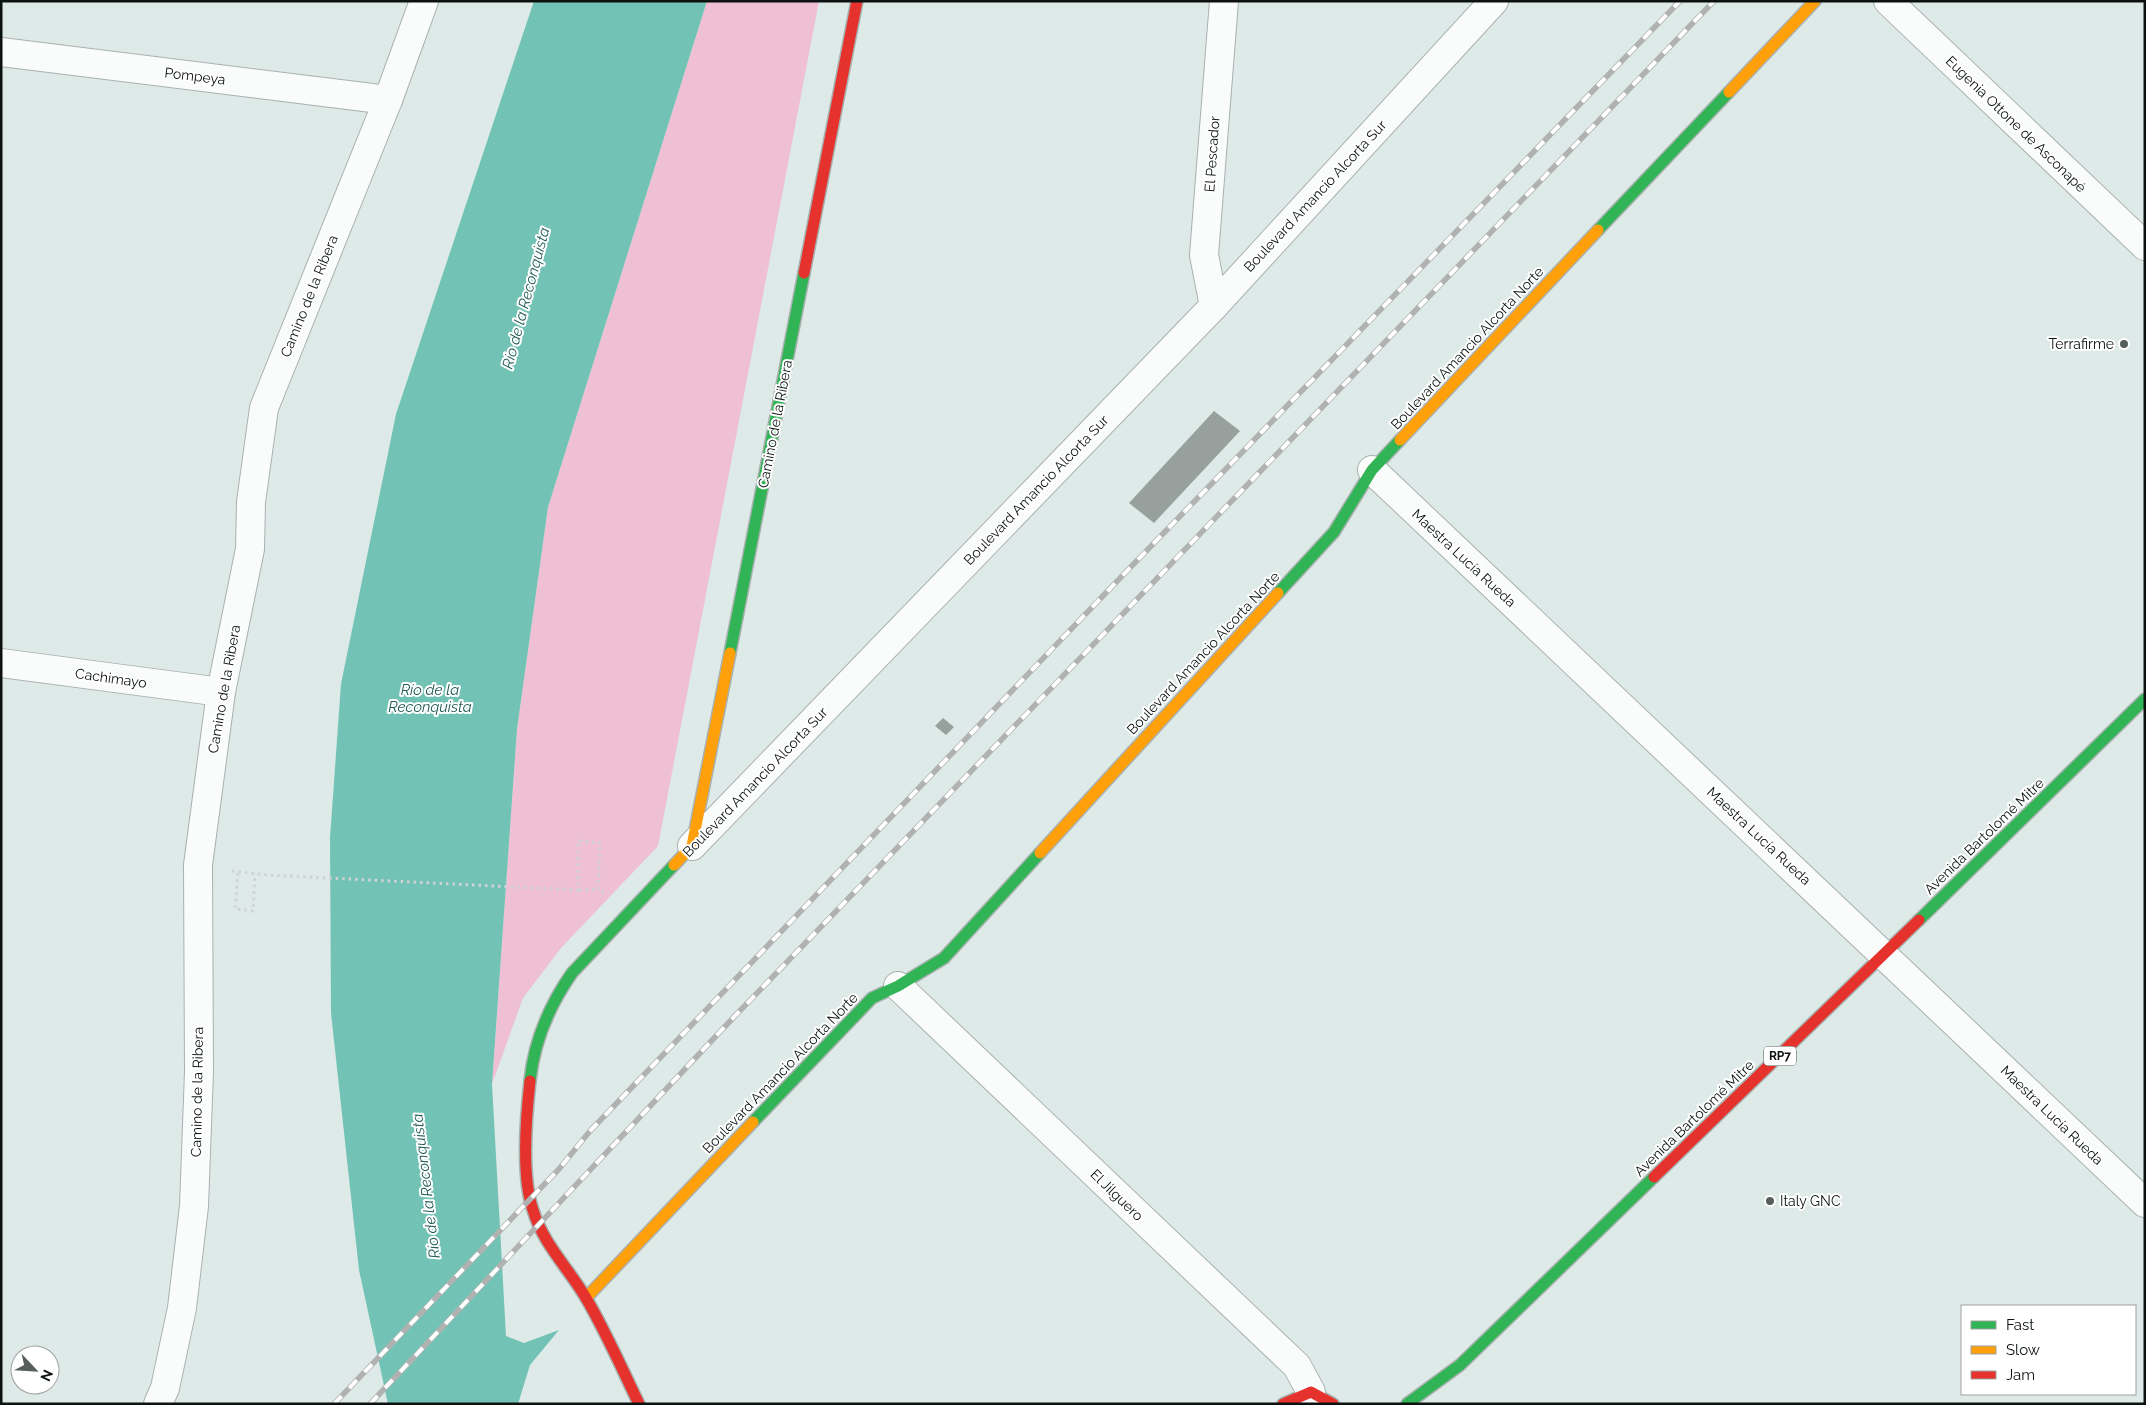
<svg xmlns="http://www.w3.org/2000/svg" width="2146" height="1405" font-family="Raleway,sans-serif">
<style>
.green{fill:#efbfd4}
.water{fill:#72c3b5}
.building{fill:#98a09e}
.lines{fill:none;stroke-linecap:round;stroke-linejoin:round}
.street-casing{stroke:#a9b1af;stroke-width:30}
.fast-casing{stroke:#a9b1af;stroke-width:14}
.slow-casing{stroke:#a9b1af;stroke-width:14}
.jam-casing{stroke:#a9b1af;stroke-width:14}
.path{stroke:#d0d3d3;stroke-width:3;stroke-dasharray:2.5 4;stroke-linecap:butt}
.street{stroke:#fafcfb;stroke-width:28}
.fast{stroke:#30b455;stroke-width:11}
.slow{stroke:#ff9f0a;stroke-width:11}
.jam{stroke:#e5322d;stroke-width:11}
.rail-casing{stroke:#afb2b1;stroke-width:5.5}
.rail{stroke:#fff;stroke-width:4;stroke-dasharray:11;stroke-linecap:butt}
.poi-dot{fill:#555e5b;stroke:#fff;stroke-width:2}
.labels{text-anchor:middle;stroke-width:4;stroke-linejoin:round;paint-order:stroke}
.shield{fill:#fff;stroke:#545958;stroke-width:1}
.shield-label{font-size:12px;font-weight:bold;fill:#0b1210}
.street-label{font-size:14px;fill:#0b1210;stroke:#fff}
.poi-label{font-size:14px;fill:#0b1210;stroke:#fff;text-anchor:end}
.water-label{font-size:15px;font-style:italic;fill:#215c53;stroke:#fff}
</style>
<rect width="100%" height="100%" fill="#deeae7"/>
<!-- green -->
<path class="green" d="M707,1H819L658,846L561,948L523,998L492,1084L517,729L548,507Z"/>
<!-- water -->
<path class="water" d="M534,1H707L548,507L517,729L492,1084L506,1336L524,1343L559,1330L530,1365L518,1404H388L359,1270L331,1013L330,838L341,684L396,414Z"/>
<!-- building -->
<g class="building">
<path d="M1214,411L1240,431L1154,523L1129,503Z"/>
<path d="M943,718L954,727L946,735L935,726Z"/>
</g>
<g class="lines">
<defs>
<g id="street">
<path d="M1888,1L2145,246"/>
<path d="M1,52L388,100"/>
<path d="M1214,306L1204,255L1224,1"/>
<path d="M1372,470L2145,1203"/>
<path d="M1,663L221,692"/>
<path d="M692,846L1214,306L1494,1"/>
<path d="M898,986L1297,1366L1311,1392"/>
<path d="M158,1404L165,1388L182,1308L194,1206L199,1072L198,865L221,692L250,549L251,502L264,408L388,100L424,1"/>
</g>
<g id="fast">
<path d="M1598,230L1729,92"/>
<path d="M1278,593L1334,532L1372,470L1400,440"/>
<path d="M730,653L804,273"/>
<path d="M1919,920L2145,699"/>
<path d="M530,1081C534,1041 549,1006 572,973L674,865"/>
<path d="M753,1122L872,998L898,986L944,958L1040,853"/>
<path d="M1407,1404L1460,1365L1654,1177"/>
</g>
<g id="slow">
<path d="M1729,92L1815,1"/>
<path d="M1400,440L1598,230"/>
<path d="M1040,853L1278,593"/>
<path d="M674,865L692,846L730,653"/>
<path d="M586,1298L753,1122"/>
</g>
<g id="jam">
<path d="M804,273L857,1"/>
<path d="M530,1081C526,1117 521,1176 533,1210C543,1244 569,1269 586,1298C606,1332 622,1369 639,1404"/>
<path d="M1654,1177L1919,920"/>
<path d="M1283,1404L1311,1392L1333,1404"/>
</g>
</defs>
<!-- street casing -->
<use href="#street" class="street-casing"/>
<!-- fast casing -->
<use href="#fast" class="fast-casing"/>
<!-- slow casing -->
<use href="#slow" class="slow-casing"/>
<!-- jam casing -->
<use href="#jam" class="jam-casing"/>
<!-- path -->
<g class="path">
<path d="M232,871L266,875L578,890V841L600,843L598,889L604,892"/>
<path d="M238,873L235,909L253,911L255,874"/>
<path d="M579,890L598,889"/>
</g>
<!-- street -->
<use href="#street" class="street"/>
<!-- fast -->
<use href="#fast" class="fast"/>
<!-- slow -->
<use href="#slow" class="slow"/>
<!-- jam -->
<use href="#jam" class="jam"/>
<defs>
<g id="rail">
<path d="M334,1404L559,1169L590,1131L1123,575L1680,1"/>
<path d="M370,1404L733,1018L1714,1"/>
</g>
</defs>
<!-- rail casing -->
<use href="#rail" class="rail-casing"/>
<!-- rail -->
<use href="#rail" class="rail"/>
</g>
<!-- markers -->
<g class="poi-dot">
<circle cx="2124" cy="344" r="5"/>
<circle cx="1770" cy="1201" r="5"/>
</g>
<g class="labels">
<!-- shield labels -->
<rect class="shield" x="1764" y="1046.5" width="32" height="19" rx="4"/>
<g class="shield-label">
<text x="1780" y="1060">RP7</text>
</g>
<!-- street labels -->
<g class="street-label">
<text transform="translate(195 76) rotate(7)" y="5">Pompeya</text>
<text transform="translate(2016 124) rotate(44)" y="5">Eugenia Ottone de Asconapé</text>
<text transform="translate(1212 154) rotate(-86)" y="5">El Pescador</text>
<text transform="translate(1315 196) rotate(-47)" y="5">Boulevard Amancio Alcorta Sur</text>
<text transform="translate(309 296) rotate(-68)" y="5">Camino de la Ribera</text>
<text transform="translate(1467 348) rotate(-47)" y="5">Boulevard Amancio Alcorta Norte</text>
<text transform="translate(775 424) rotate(-79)" y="5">Camino de la Ribera</text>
<text transform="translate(1036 490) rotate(-46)" y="5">Boulevard Amancio Alcorta Sur</text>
<text transform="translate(1464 558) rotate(43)" y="5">Maestra Lucía Rueda</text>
<text transform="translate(1203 653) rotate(-47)" y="5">Boulevard Amancio Alcorta Norte</text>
<text transform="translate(111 678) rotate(8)" y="5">Cachimayo</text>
<text transform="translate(224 689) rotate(-80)" y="5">Camino de la Ribera</text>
<text transform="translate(755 782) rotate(-46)" y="5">Boulevard Amancio Alcorta Sur</text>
<text transform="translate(1759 836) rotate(43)" y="5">Maestra Lucía Rueda</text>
<text transform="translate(1984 836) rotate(-44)" y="5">Avenida Bartolomé Mitre</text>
<text transform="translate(780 1073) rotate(-46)" y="5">Boulevard Amancio Alcorta Norte</text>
<text transform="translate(197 1092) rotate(-89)" y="5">Camino de la Ribera</text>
<text transform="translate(2052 1115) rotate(44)" y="5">Maestra Lucía Rueda</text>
<text transform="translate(1694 1118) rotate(-44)" y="5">Avenida Bartolomé Mitre</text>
<text transform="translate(1117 1195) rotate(44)" y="5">El Jilguero</text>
</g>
<!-- poi labels -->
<g class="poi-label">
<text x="2114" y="349">Terrafirme</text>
<text x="1780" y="1206" text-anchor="start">Italy GNC</text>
</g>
<!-- water labels -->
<g class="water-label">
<text transform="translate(526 298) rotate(-75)" y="5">Río de la Reconquista</text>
<text x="430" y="695">Río de la<tspan x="430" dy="17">Reconquista</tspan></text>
<text transform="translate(426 1186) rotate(-97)" y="5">Río de la Reconquista</text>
</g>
</g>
<!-- border -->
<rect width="2146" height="1405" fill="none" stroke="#0b1210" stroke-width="5"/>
<!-- legend -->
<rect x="1961" y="1305" width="175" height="90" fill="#ffffff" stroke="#9da09f"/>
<rect x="1971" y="1321" width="25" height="8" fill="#30b455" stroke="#9da09f"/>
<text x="2006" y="1330" font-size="15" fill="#0b1210">Fast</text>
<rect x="1971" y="1346" width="25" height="8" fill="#ff9f0a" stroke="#9da09f"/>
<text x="2006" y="1355" font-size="15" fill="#0b1210">Slow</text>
<rect x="1971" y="1371" width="25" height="8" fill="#e5322d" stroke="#9da09f"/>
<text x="2006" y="1380" font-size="15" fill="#0b1210">Jam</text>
<!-- north arrow -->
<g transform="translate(35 1370) rotate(115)"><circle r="24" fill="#ffffff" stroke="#9da09f"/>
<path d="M0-4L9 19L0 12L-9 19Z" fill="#555e5b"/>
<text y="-8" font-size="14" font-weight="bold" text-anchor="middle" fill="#0b1210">N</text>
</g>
</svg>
